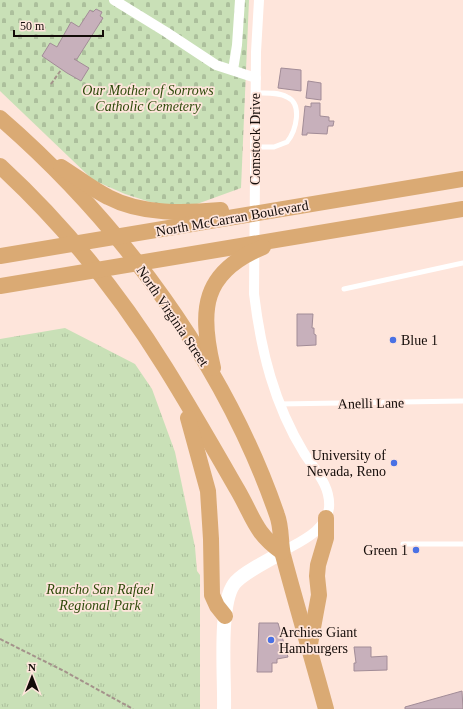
<svg xmlns="http://www.w3.org/2000/svg" width="463" height="709" font-family="Georgia,serif">
<style>
.grass{fill:url(#grass-tufts)}
.cemetery{fill:url(#cemetery-stones)}
.building{fill:#c7b0bb;stroke:#a28c97}
.lines{fill:none;stroke-linecap:round;stroke-linejoin:round}
.path{stroke:#a4928b;stroke-width:2;stroke-dasharray:4 2;stroke-linecap:butt}
.service{stroke:#fff;stroke-width:5}
.minor{stroke:#fff;stroke-width:10}
.secondary{stroke:#fff;stroke-width:14}
.primary{stroke:#daaa74;stroke-width:16}
.poi-dot{fill:#4a71e4;stroke:#fee5db;stroke-width:1.5}
.labels{text-anchor:middle;stroke-width:3.5;stroke-linejoin:round;paint-order:stroke}
.park-label{font-size:14px;font-style:italic;fill:#2e4a0a;stroke:#fee5db}
.street-label{font-size:14px;fill:#130b08;stroke:#fee5db}
.poi-label{font-size:14px;fill:#130b08;stroke:#fee5db;text-anchor:start}
</style>
<defs>
<pattern id="grass-tufts" width="24" height="20" patternUnits="userSpaceOnUse"><rect width="24" height="20" fill="#c9e0b7"/><path d="M3 7l-1-3M5 7V3M7 7l1-3M15 17l-1-3M17 17v-4M19 17l1-3" fill="none" stroke="#acbf9c"/></pattern>
<pattern id="cemetery-stones" width="16" height="16" patternUnits="userSpaceOnUse"><rect width="16" height="16" fill="#c9e0b7"/><path d="M2 7V4a2 2 0 0 1 4 0v3zM10 15v-3a2 2 0 0 1 4 0v3z" fill="#acbf9c"/></pattern>
</defs>
<rect width="100%" height="100%" fill="#fee5db"/>
<!-- grass -->
<path class="grass" d="M65,328L135,364L152,389L175,452L195,547L197,571L200,575V709H0V339Z"/>
<!-- cemetery -->
<path class="cemetery" d="M0,0H249L241,188L197,204L174,206L150,202L125,194L93,180L0,91Z"/>
<!-- building -->
<g class="building">
<path d="M96,9L102,12L100,16L103,18L77,59H74L89,68L81,81L67,73L42,56L50,43L57,47L71,22L79,27L90,10L93,12Z"/>
<path d="M281,68L301,70V91L278,88Z"/>
<path d="M308,81L321,83V100L306,98Z"/>
<path d="M311,103H320V116L329,117V121H334L333,126H328L327,134L307,133V135H302L305,106L311,107Z"/>
<path d="M297,314H313L312,328H314V334L316,335V345L297,346Z"/>
<path d="M259,623H278L288,657L277,659V663H272V672H257Z"/>
<path d="M354,647H371V657L387,656V670L354,671V663H356Z"/>
<path d="M462,691L463,709H405V707Z"/>
</g>
<g class="lines">
<!-- path -->
<g class="path">
<path d="M51,84L61,70"/>
<path d="M0,639L64,671L133,709"/>
</g>
<!-- service -->
<g class="service">
<path d="M255,147H274L287,142C296,131 303,104 287,97C278,92 266,93 256,93"/>
<path d="M344,289L463,263"/>
<path d="M279,404L463,401"/>
<path d="M403,544H463"/>
</g>
<!-- minor -->
<g class="minor">
<path d="M114,0L166,32L216,65L256,78"/>
<path d="M259,0L256,52L254,294C261,351 274,404 304,453C315,470 331,486 329,508C326,531 301,541 282,552"/>
<path d="M233,70L237,45L240,0"/>
</g>
<!-- secondary -->
<path class="secondary" d="M224,709C225,680 218,606 234,584C243,572 269,561 282,552"/>
<!-- primary -->
<g class="primary">
<path d="M0,118C120,222 225,364 277,515C282,528 280,542 283,555C297,607 312,658 326,709"/>
<path d="M0,166C64,225 119,293 165,367C190,407 214,449 237,489C254,518 254,532 282,552"/>
<path d="M61,167C77,177 92,189 108,197C142,215 185,213 221,210"/>
<path d="M0,256L463,179"/>
<path d="M0,286L463,209"/>
<path d="M213,368C199,310 202,272 263,247"/>
<path d="M188,418L208,491L211,539L212,595L217,606L225,616"/>
<path d="M310,644L319,595L317,576L318,565L326,538V518"/>
</g>
</g>
<!-- markers -->
<g class="poi-dot">
<circle cx="393" cy="340" r="4"/>
<circle cx="394" cy="463" r="4"/>
<circle cx="416" cy="550" r="4"/>
<circle cx="271" cy="640" r="4"/>
</g>
<g class="labels">
<!-- park labels -->
<g class="park-label">
<text x="148" y="95">Our Mother of Sorrows<tspan x="148" dy="16">Catholic Cemetery</tspan></text>
<text x="100" y="594">Rancho San Rafael<tspan x="100" dy="16">Regional Park</tspan></text>
</g>
<!-- street labels -->
<g class="street-label">
<text transform="translate(255 139) rotate(-90)" y="5">Comstock Drive</text>
<text transform="translate(232 218) rotate(-10)" y="5">North McCarran Boulevard</text>
<text transform="translate(173 316) rotate(56)" y="5">North Virginia Street</text>
<text transform="translate(371 403) rotate(-1)" y="5">Anelli Lane</text>
</g>
<!-- poi labels -->
<g class="poi-label">
<text x="401" y="345">Blue 1</text>
<text x="386" y="460" text-anchor="end">University of<tspan x="386" dy="16">Nevada, Reno</tspan></text>
<text x="408" y="555" text-anchor="end">Green 1</text>
<text x="279" y="637">Archies Giant<tspan x="279" dy="16">Hamburgers</tspan></text>
</g>
</g>
<!-- north arrow -->
<g transform="translate(32 677)" stroke="#fee5db" stroke-width="3" paint-order="stroke">
<path d="M0-3L7 15L0 10L-7 15Z" fill="#130b08"/>
<text y="-6" font-size="11" font-weight="bold" text-anchor="middle" fill="#130b08">N</text>
</g>
<!-- scale -->
<path d="M14 30v6h89v-6" fill="none" stroke="#130b08" stroke-width="2"/>
<text x="20" y="30" font-size="12" fill="#130b08" stroke="#fee5db" stroke-width="3" paint-order="stroke">50 m</text>
</svg>
